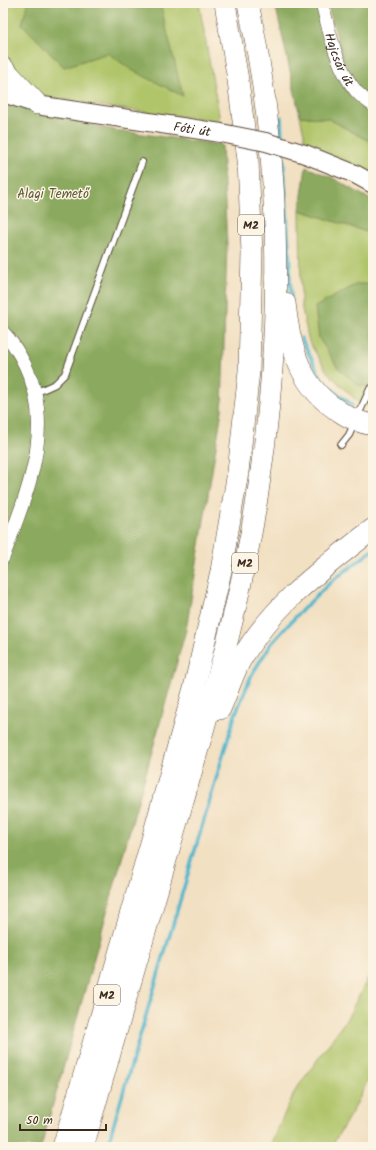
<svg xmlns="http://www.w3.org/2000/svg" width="376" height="1150" font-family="Kalam,sans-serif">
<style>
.green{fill:#b0c56a;stroke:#767844}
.forest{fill:#8caa5e;stroke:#646a3e}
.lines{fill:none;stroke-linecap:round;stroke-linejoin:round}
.stream{stroke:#4eb5cc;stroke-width:3.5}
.service-casing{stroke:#564537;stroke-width:8}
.minor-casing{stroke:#564537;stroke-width:14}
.secondary-casing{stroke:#564537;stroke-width:20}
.trunk-casing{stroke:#564537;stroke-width:22}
.service{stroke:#fff;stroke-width:6}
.minor{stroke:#fff;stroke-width:13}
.secondary{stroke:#fff;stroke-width:18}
.trunk{stroke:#fff;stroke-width:21}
.secondary-bridge-casing{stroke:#564537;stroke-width:20;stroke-linecap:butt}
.secondary-bridge{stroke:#fff;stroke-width:18}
.labels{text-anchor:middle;stroke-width:3;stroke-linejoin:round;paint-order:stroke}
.shield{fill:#fcf5e5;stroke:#75675a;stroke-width:1}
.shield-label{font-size:12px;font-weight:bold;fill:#3b2a1e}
.street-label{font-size:13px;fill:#3b2a1e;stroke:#fcf5e5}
.park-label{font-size:13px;fill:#5e5835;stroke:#fcf5e5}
</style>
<rect width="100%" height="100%" fill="#fcf5e5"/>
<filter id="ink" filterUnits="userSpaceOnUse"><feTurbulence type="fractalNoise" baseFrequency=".025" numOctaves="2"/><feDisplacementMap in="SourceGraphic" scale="8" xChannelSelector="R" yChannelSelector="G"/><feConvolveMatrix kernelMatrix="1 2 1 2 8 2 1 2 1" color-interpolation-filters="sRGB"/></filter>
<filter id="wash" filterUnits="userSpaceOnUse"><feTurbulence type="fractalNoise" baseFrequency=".012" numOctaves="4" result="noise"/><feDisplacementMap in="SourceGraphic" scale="16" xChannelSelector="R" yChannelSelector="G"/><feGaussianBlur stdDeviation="0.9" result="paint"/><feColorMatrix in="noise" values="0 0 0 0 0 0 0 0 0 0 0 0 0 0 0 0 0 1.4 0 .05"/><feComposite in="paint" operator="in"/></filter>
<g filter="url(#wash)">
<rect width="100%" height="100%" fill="#f2e0c2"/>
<!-- green -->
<g class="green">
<path d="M3,3H199L220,121L113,108L48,97L15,85L3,76Z"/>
<path d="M300,116L329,119L373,143V177L305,147L304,134Z"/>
<path d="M300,210L373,234V408L358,402L328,373L309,342L301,304Z"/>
<path d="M373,968V1070L355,1107L331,1147H269L295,1091L348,1017Z"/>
</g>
<!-- forest -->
<g class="forest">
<path d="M28,3H160L183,96L130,69L108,53L64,67L22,24Z"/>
<path d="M275,3H317L347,89L352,96L373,114V143L329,119L300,116Z"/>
<path d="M327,3H373V101L359,89L343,59Z"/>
<path d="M3,97L46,114L114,130L222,145L227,245L222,410L186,630L41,1147H3Z"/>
<path d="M306,167L333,178L373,201V234L300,210Z"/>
<path d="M357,284H373V387L358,385L338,368L319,338L315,307Z"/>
</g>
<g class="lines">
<!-- stream -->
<g class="stream">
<path d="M281,117L282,142"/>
<path d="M283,152L289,248L291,298"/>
<path d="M301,338L321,378L335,392L352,405"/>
<path d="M369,413L373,414"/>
<path d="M107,1147L235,715L252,674L271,644L299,613L332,581L373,550"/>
</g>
</g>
</g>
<g filter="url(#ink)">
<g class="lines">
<defs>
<g id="service">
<path d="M35,393L55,384L65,374L142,162"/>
<path d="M341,445L349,435L370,389L373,387"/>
</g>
<g id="minor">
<path id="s1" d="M322,3C329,31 337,69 356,91C361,97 367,101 373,105"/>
<path d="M3,332C12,341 19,353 25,365C57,430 25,496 3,558"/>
</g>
<g id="secondary">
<path id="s2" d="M3,93L43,106L221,133"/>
<path d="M305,154L355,174L373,184"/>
</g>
<g id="trunk">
<path d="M3,68L37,104"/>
<path d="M285,303C290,348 300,389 342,413C351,419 362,423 373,425"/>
<path d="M220,709C227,694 232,676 240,661C273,604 322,569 373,529"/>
<path d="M63,1147L151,843L194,688L221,571L238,472L249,371L252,253L248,160L238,80L225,3"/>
<path d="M83,1147C116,1034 149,921 181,808C213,697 246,585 261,471C283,316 281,156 248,3"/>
</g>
</defs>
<!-- service casing -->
<use href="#service" class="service-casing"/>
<!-- minor casing -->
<use href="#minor" class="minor-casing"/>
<!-- secondary casing -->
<use href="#secondary" class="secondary-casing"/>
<!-- trunk casing -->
<use href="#trunk" class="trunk-casing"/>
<!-- service -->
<use href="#service" class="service"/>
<!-- minor -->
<use href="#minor" class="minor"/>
<!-- secondary -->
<use href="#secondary" class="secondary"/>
<!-- trunk -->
<use href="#trunk" class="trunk"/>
<defs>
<path id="secondary-bridge" d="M221,133L266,142L305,154"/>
</defs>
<!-- secondary-bridge casing -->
<use href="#secondary-bridge" class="secondary-bridge-casing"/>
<!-- secondary-bridge -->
<use href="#secondary-bridge" class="secondary-bridge"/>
</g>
</g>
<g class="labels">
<!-- shield labels -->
<g class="shield">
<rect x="238" y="215" width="26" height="20" rx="3"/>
<rect x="232" y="553" width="26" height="20" rx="3"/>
<rect x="94" y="985" width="26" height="20" rx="3"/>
</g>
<g class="shield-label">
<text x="251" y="229">M2</text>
<text x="245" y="567">M2</text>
<text x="107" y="999">M2</text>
</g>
<!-- street labels -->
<g class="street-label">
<text dy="5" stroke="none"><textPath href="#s1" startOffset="59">Hajcsár út</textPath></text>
<text dy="5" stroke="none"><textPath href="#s2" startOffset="193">Fóti út</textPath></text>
</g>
<!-- park labels -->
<g class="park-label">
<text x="53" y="198">Alagi Temető</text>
</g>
</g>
<!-- margin -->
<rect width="376" height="1150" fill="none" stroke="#fcf5e5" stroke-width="16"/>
<!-- scale -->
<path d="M20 1124v6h86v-6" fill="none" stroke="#3b2a1e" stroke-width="2"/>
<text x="26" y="1124" font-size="12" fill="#3b2a1e" stroke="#fcf5e5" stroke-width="3" paint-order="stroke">50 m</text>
</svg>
